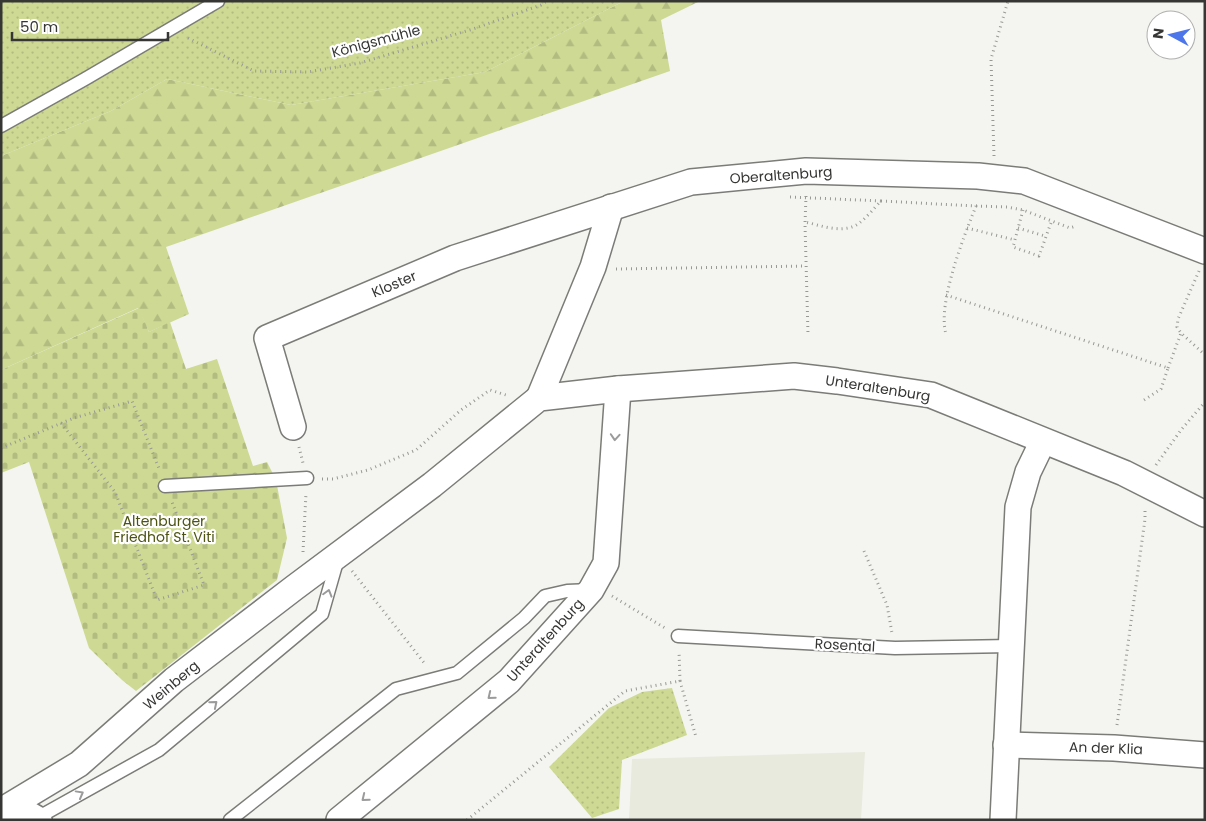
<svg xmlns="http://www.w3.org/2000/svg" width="1206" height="821" font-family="Poppins,sans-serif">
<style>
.built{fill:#e8eadd}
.forest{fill:url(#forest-firs)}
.cemetery{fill:url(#cemetery-stones)}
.park{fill:url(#park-dots)}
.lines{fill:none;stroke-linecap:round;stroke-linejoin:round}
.lane-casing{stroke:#7b7c77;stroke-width:15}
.street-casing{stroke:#7b7c77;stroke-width:28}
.path{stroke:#989995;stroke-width:3;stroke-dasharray:1 4;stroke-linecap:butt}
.lane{stroke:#fff;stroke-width:12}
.street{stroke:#fff;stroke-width:25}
.oneway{stroke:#9a9b9a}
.labels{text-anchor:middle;stroke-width:4.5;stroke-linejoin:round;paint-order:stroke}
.street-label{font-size:14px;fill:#363735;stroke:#fff}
.park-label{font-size:14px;fill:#4d5411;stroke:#fff}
</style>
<defs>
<pattern id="forest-firs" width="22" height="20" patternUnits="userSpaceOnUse" patternTransform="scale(1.25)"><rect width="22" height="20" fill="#ced994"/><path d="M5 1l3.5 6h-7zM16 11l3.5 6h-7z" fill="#b2bb80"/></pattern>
<pattern id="cemetery-stones" width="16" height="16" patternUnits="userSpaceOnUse" patternTransform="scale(1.25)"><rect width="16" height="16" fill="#ced994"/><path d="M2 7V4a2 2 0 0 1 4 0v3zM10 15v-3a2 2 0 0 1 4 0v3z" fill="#b2bb80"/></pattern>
<pattern id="park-dots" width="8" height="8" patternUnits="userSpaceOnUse" patternTransform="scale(1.25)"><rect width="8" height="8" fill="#ced994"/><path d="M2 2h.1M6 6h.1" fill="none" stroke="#b2bb80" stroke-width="1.8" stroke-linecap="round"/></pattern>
</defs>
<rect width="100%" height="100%" fill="#f4f5f0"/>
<!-- built -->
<path class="built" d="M865,752L861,820H629L632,759Z"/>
<!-- forest -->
<path class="forest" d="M624,1H700L661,20L670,71L166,247L189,314L149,332L138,308L1,370V156L111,111L167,79L291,105L485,72Z"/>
<!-- cemetery -->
<path class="cemetery" d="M139,308L149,332L170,322L186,369L217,359L253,466L267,462L276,480L287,538L277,580L136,691L122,680L89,648L29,462L1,473V370Z"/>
<!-- park -->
<g class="park">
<path d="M1,1H624L485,72L291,105L167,79L111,111L1,156Z"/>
<path d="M672,688L687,735L622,760L619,809L592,818L549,767L609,708L642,692Z"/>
</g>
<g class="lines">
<defs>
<g id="lane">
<path d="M1,126L85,79L218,1"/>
<path d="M165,486L307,478"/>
<path d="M678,636L895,648L1011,646"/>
<path d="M37,818L159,750L322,614L338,558"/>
<path d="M230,820L396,689L457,673L524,618L545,596L567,591L591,590"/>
</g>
<g id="street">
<path d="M539,398L593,267L611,207"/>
<path d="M293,427L267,338L455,258L691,182L806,171L978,176L1024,181L1205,251"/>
<path d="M1006,745L1114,748L1205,755"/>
<path d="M13,805L39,820"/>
<path d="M1,811L79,764L174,680L294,588L432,485L539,398L618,389L794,376L837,381L931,395L1124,473L1205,514"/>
<path d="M339,820L509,681L591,590L606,563L618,389"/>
<path d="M1003,820L1018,507L1028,472L1043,441"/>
</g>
</defs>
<!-- lane casing -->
<use href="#lane" class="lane-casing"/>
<!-- street casing -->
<use href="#street" class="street-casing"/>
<!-- path -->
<g class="path">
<path d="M188,38L254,71L308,72L360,63L473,29L541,5L547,1"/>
<path d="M994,156L991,59L1008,1"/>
<path d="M806,196L805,224L808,334"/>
<path d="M790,197L881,201C874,208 862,224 852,227C837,232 819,225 805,222"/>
<path d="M881,201L976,206C964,236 937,304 946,334"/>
<path d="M976,206L1007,207L1023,210L1070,228L1076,226"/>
<path d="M1023,210L1013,247L1039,256L1052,220"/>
<path d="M967,228L1015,240"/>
<path d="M1018,228L1045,236"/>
<path d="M616,269L806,266"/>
<path d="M1199,271L1178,319L1177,327L1181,333L1205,355"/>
<path d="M946,295L1168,368L1161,389L1144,400"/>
<path d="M1168,368L1181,333"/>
<path d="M61,423L115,492L157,600L204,585L172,502"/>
<path d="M299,447L303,463"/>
<path d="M1,448L74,418L132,401L160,471"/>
<path d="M1156,465L1181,430L1205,402"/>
<path d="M322,479H333L368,470L416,450L461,410L490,390L506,395"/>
<path d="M864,551L887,605L892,633"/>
<path d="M303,552L306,493"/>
<path d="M352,571L425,664"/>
<path d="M612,596L665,628"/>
<path d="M680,681L696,737"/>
<path d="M1117,725L1145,519V508"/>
<path d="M467,820L625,691L680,681L679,651"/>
</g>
<!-- lane -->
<use href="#lane" class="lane"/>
<!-- street -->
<use href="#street" class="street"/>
</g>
<!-- one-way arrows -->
<defs><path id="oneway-chevron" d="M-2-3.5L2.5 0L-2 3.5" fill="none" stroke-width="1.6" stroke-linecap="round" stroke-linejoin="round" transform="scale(1.25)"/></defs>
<g class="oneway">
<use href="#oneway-chevron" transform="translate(615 437) rotate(94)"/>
<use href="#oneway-chevron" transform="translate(328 593) rotate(-74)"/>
<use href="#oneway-chevron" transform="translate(491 696) rotate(141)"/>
<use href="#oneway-chevron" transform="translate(214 704) rotate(-40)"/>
<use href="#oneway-chevron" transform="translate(80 794) rotate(-29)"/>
<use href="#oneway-chevron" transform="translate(365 798) rotate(141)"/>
</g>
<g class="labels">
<!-- street labels -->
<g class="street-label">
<text transform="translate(376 41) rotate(-15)" y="5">Königsmühle</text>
<text transform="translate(781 175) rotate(-4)" y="5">Oberaltenburg</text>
<text transform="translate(394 284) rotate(-23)" y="5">Kloster</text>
<text transform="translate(878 388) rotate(9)" y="5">Unteraltenburg</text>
<text transform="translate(545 640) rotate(-48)" y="5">Unteraltenburg</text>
<text transform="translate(845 645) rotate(3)" y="5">Rosental</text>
<text transform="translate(171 685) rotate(-40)" y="5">Weinberg</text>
<text transform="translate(1106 748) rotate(2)" y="5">An der Klia</text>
</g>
<!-- park labels -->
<g class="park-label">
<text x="164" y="526">Altenburger<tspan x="164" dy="16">Friedhof St. Viti</tspan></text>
</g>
</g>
<!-- border -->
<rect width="1206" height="821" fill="none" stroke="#363735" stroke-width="5"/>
<!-- north arrow -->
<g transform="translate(1171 35) rotate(277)"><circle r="24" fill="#ffffff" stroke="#afafae"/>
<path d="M0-4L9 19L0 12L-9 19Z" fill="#4c76e9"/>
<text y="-8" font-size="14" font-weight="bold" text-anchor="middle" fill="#363735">N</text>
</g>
<!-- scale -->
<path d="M12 32v8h156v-8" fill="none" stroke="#363735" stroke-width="2.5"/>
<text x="20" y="32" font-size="15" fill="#363735" stroke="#ffffff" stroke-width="4" paint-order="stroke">50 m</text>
</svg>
